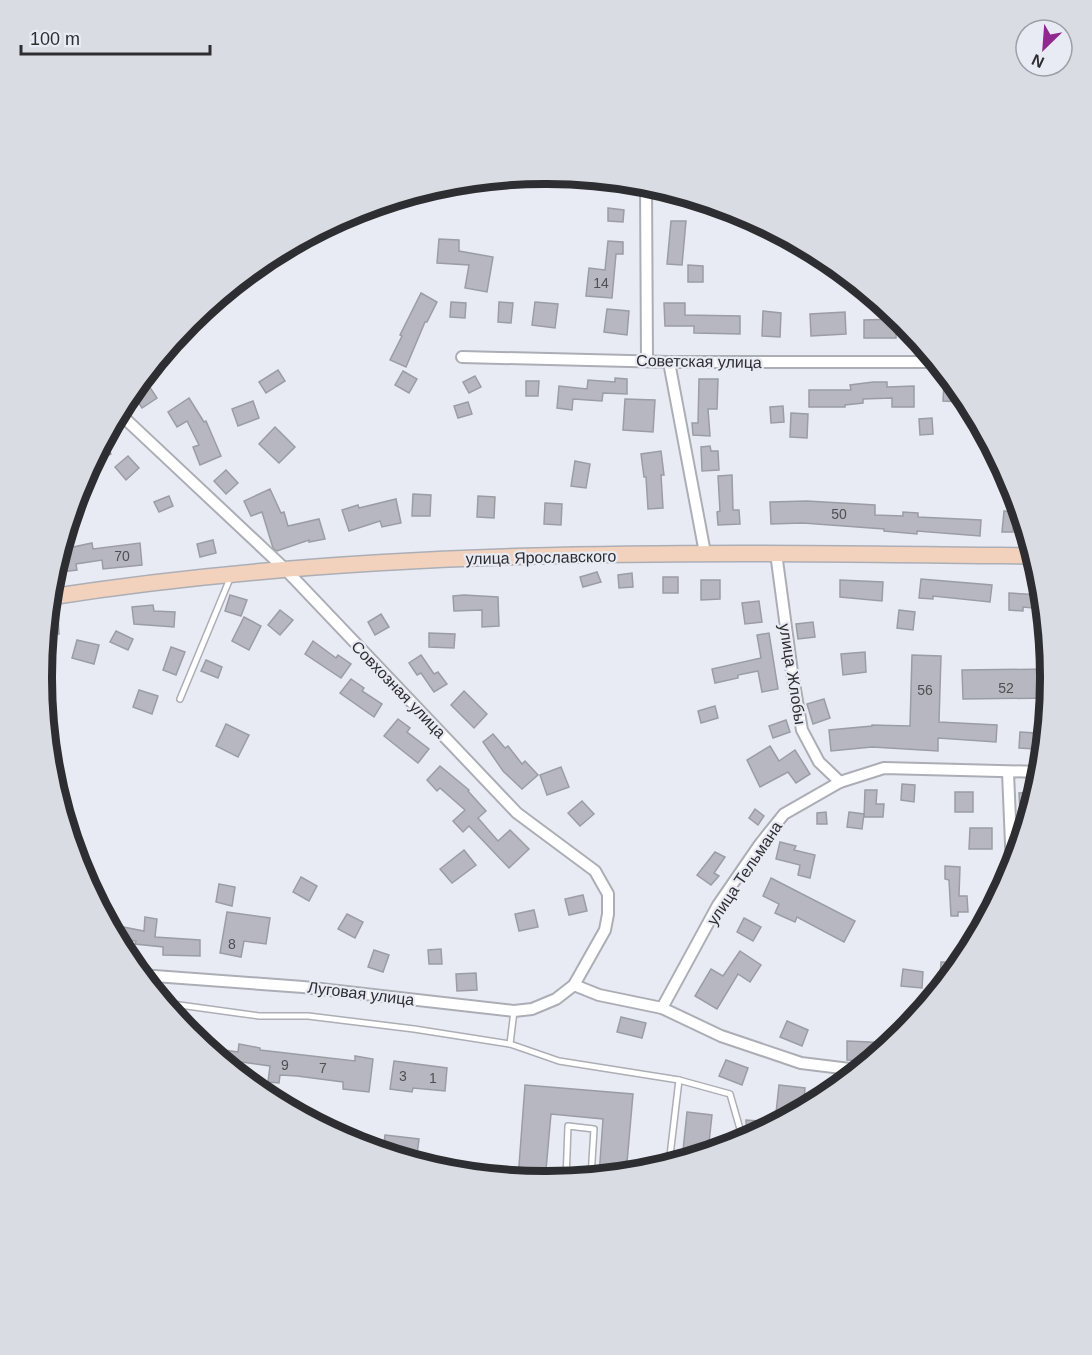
<svg xmlns="http://www.w3.org/2000/svg" width="1092" height="1355" font-family="Helvetica,sans-serif">
<style>
.building{fill:#b6b7c0;stroke:#9b9da5;stroke-width:1.5}
.lines{fill:none;stroke-linecap:round;stroke-linejoin:round}
.lane-casing{stroke:#acaeb6;stroke-width:8}
.street-casing{stroke:#acaeb6;stroke-width:14}
.secondary-casing{stroke:#acaeb6;stroke-width:18}
.lane{stroke:#fff;stroke-width:5}
.street{stroke:#fff;stroke-width:10}
.secondary{stroke:#f3d2bd;stroke-width:15}
.labels{text-anchor:middle;stroke-width:4.5;stroke-linejoin:round;paint-order:stroke}
.number-label{font-size:14px;fill:#4f5055}
.street-label{font-size:16px;fill:#2d2e31;stroke:#e9ebf4}
.rim{fill:none;stroke:#2d2e31;stroke-width:8}
</style>
<rect width="100%" height="100%" fill="#e9ebf4"/>
<!-- building -->
<g class="building">
<path d="M608,208L624,210L623,222L608,221Z"/>
<path d="M671,221H686L682,265L667,264Z"/>
<path d="M439,239L459,240V251L493,257L487,292L465,288L469,265L437,263Z"/>
<path d="M608,241L623,242V254H616L612,298L586,296L589,268L605,270Z"/>
<path d="M688,265L703,266V282H688Z"/>
<path d="M421,293L437,302L427,322H425L406,367L390,360L402,336L400,335Z"/>
<path d="M451,302L466,303L465,318L450,317Z"/>
<path d="M499,302L513,303L511,323L498,322Z"/>
<path d="M535,302L558,304L555,328L532,325Z"/>
<path d="M664,303H685V315L740,316V334L694,333V326H665Z"/>
<path d="M607,309L629,311L627,335L604,332Z"/>
<path d="M763,311L781,313L780,337L762,336Z"/>
<path d="M845,312L846,334L811,336L810,314Z"/>
<path d="M896,319V338H864V320Z"/>
<path d="M278,370L285,381L266,393L259,382Z"/>
<path d="M403,371L417,379L409,393L395,385Z"/>
<path d="M475,376L481,387L469,393L463,382Z"/>
<path d="M615,378L627,379V394L603,393L602,401L573,399L572,410L557,408L559,386L587,389L588,380L615,382Z"/>
<path d="M699,379H718L717,409H708L710,436L693,435L692,423H698Z"/>
<path d="M526,381H539L538,396H526Z"/>
<path d="M873,382H887V387L914,386V407H892V398L863,399V403L845,405V407H809V390H851L850,385Z"/>
<path d="M944,383H953L963,395V402L943,401Z"/>
<path d="M149,386L157,398L142,408L134,396Z"/>
<path d="M189,398L204,422L206,421L221,456L200,465L193,447L199,445L187,421L177,427L168,412Z"/>
<path d="M625,399L655,400L653,432L623,430Z"/>
<path d="M253,401L259,418L238,426L232,409Z"/>
<path d="M468,402L472,414L458,418L454,406Z"/>
<path d="M783,406L784,422L771,423L770,407Z"/>
<path d="M791,413L808,414L807,438L790,437Z"/>
<path d="M932,418L933,434L920,435L919,419Z"/>
<path d="M275,427L295,447L279,463L259,444Z"/>
<path d="M104,441L111,454L91,465L100,447Z"/>
<path d="M710,446L711,451H718L719,470L702,471L701,447Z"/>
<path d="M661,451L664,475H661L663,508L648,509L646,477H644L641,454Z"/>
<path d="M128,456L139,468L126,480L115,467Z"/>
<path d="M575,461L590,464L586,488L571,486Z"/>
<path d="M226,470L238,483L226,494L214,481Z"/>
<path d="M732,475L733,510H739L740,524L718,525L717,512L720,511L718,476Z"/>
<path d="M270,489L281,513L284,512L288,526L319,519L325,539L309,542V540L277,551L273,548L262,512L251,516L244,501Z"/>
<path d="M413,494L431,495L430,516H412Z"/>
<path d="M169,496L173,506L159,512L154,502Z"/>
<path d="M478,496L495,497L494,518L477,517Z"/>
<path d="M396,499L401,523L382,527L380,521L349,531L342,510L358,505L359,508Z"/>
<path d="M807,501L875,505V515L903,516V512L918,513V517L981,520L980,536L917,531V534L884,531V529L803,523L771,524L770,502Z"/>
<path d="M545,503L562,504L561,525L544,524Z"/>
<path d="M1004,511L1014,512L1013,532H1002Z"/>
<path d="M213,540L216,553L200,557L197,544Z"/>
<path d="M72,541L73,547L92,543L93,549L140,543L142,565L103,569L102,560L76,564L77,570L61,572L58,558L63,543Z"/>
<path d="M597,572L601,582L583,587L580,577Z"/>
<path d="M632,573L633,587L619,588L618,575Z"/>
<rect x="663" y="577" width="15" height="16"/>
<path d="M921,579L992,585L990,602L933,596V599L919,598Z"/>
<path d="M701,580H720V599L701,600Z"/>
<path d="M840,580L883,582L882,601L840,597Z"/>
<path d="M1009,593L1042,595L1043,609L1023,607V611L1009,610Z"/>
<path d="M230,595L247,600L241,616L225,611Z"/>
<path d="M464,595L498,597L499,626L482,627V610L454,611L453,596Z"/>
<path d="M759,601L762,622L745,624L742,603Z"/>
<path d="M153,605L154,611L175,612L174,627L134,624L132,607Z"/>
<path d="M280,610L293,620L280,635L268,625Z"/>
<path d="M899,610L915,612L913,630L897,628Z"/>
<path d="M381,614L389,627L375,635L368,622Z"/>
<path d="M58,617L59,634L46,635L48,618Z"/>
<path d="M244,617L261,626L249,650L232,641Z"/>
<path d="M813,622L815,637L798,639L796,624Z"/>
<path d="M116,631L133,639L128,650L110,642Z"/>
<path d="M429,633L455,634L454,648L429,647Z"/>
<path d="M769,633L778,689L762,692L758,671L738,675V678L715,683L712,669L761,658L757,635Z"/>
<path d="M77,640L99,645L94,664L72,658Z"/>
<path d="M313,641L336,658L338,655L351,664L341,678L305,654Z"/>
<path d="M171,647L185,652L176,675L163,670Z"/>
<path d="M865,652L866,672L843,675L841,654Z"/>
<path d="M421,655L434,674L438,672L447,684L434,692L421,673L417,675L409,663Z"/>
<path d="M912,655L941,656L939,722L997,725L996,742L938,738V751L872,747L831,751L829,730L872,726V725L910,726Z"/>
<path d="M206,660L222,667L218,678L201,671Z"/>
<path d="M1049,669L1048,698L963,699L962,670Z"/>
<path d="M351,679L364,688L362,691L382,704L374,717L340,693Z"/>
<path d="M139,690L158,696L152,714L133,707Z"/>
<path d="M464,691L487,714L474,728L451,705Z"/>
<path d="M824,699L830,718L813,724L807,704Z"/>
<path d="M715,706L718,718L701,723L698,711Z"/>
<path d="M398,719L410,728L407,732L429,749L418,763L384,736Z"/>
<path d="M786,720L790,732L773,738L769,726Z"/>
<path d="M226,724L249,735L238,757L216,746Z"/>
<path d="M1020,732L1036,733L1035,749L1019,748Z"/>
<path d="M493,734L505,748L508,746L522,764L525,761L538,775L522,789L503,771L483,742Z"/>
<path d="M770,746L779,761L795,750L810,774L796,783L788,772L760,787L747,760Z"/>
<path d="M440,766L469,790L468,791L486,811L478,818L498,841L510,830L529,849L509,868L469,826L463,832L453,821L465,810L440,788L437,791L427,780Z"/>
<path d="M561,767L569,787L547,795L540,775Z"/>
<path d="M902,784L915,785L914,802L901,800Z"/>
<path d="M865,790H877L876,804H884L883,817H864Z"/>
<rect x="955" y="792" width="18" height="20"/>
<path d="M1036,792L1030,811L1020,812L1019,793Z"/>
<path d="M582,801L594,814L580,826L568,813Z"/>
<path d="M755,809L764,816L758,825L749,818Z"/>
<path d="M826,812L827,824H817V813Z"/>
<path d="M849,812L864,814L862,829L847,827Z"/>
<path d="M970,828H992V849H969Z"/>
<path d="M780,842L796,846L794,850L815,855L810,878L798,875L800,865L776,859Z"/>
<path d="M464,850L476,865L452,883L440,869Z"/>
<path d="M715,852L725,857L714,873L719,876L711,885L697,875Z"/>
<path d="M945,866L960,867L959,896H967L968,912H958V916H951L949,880L945,879Z"/>
<path d="M301,877L317,886L309,901L293,892Z"/>
<path d="M771,878L855,921L844,942L797,917L795,922L775,913L779,904L763,896Z"/>
<path d="M219,884L235,887L232,906L216,902Z"/>
<path d="M583,895L587,911L569,915L565,899Z"/>
<path d="M534,910L538,927L519,931L515,914Z"/>
<path d="M227,912L270,918L266,944L244,941L241,957L220,953Z"/>
<path d="M347,914L363,922L355,938L338,929Z"/>
<path d="M145,917L157,919L155,937L200,940V956L163,955V947L135,944L136,941L117,938L118,926L144,931Z"/>
<path d="M744,918L761,927L753,941L737,932Z"/>
<path d="M441,949L442,964H429L428,950Z"/>
<path d="M374,950L389,955L383,972L368,967Z"/>
<path d="M740,951L761,965L750,982L738,974L717,1009L695,996L711,969L723,976Z"/>
<path d="M941,962L961,963L947,979H940Z"/>
<path d="M903,969L923,972L922,988L901,986Z"/>
<path d="M476,973L477,990L457,991L456,974Z"/>
<path d="M621,1017L646,1023L642,1038L617,1032Z"/>
<path d="M787,1021L808,1030L802,1046L780,1037Z"/>
<path d="M847,1041L891,1043L869,1061L847,1060Z"/>
<path d="M239,1044L260,1048V1050L355,1061V1056L373,1059L369,1092L343,1089V1082L297,1076L280,1075L279,1083L268,1082L270,1066L220,1059L209,1050L210,1048L238,1052Z"/>
<path d="M726,1060L748,1068L742,1085L719,1076Z"/>
<path d="M394,1061L447,1068L445,1091L413,1088L412,1092L390,1089Z"/>
<path d="M525,1085L633,1094L626,1174L599,1176L603,1119L551,1114L545,1181L518,1179Z"/>
<path d="M779,1085L805,1088L803,1109L747,1139L746,1120L775,1122Z"/>
<path d="M687,1112L712,1115L708,1152L682,1160Z"/>
<path d="M385,1135L419,1139L416,1162L383,1152Z"/>
</g>
<g class="lines">
<defs>
<g id="lane">
<path d="M180,699L231,576"/>
<path d="M165,1003L259,1016H308L414,1029L510,1044L559,1061L679,1080L730,1094L742,1136V1142"/>
<path d="M510,1044L514,1011"/>
<path d="M669,1164L679,1080"/>
<path d="M566,1180L568,1126L594,1129L591,1177"/>
</g>
<g id="street">
<path d="M646,184L647,360"/>
<path d="M462,357L669,362H936"/>
<path d="M669,362L705,553"/>
<path d="M119,413L285,569L517,813L595,871L608,894V914L605,930L574,985L556,999L532,1009L514,1011L303,987L141,975"/>
<path d="M776,553L792,672L802,730L819,762L840,782"/>
<path d="M1008,772L1012,868"/>
<path d="M574,985L599,995L662,1008L721,1036L801,1063L858,1070"/>
<path d="M662,1008L718,905L760,844L784,814L840,782L884,768L1041,772"/>
</g>
<path id="secondary" d="M50,597C375,546 705,552 1033,556"/>
</defs>
<!-- lane casing -->
<use href="#lane" class="lane-casing"/>
<!-- street casing -->
<use href="#street" class="street-casing"/>
<!-- secondary casing -->
<use href="#secondary" class="secondary-casing"/>
<!-- lane -->
<use href="#lane" class="lane"/>
<!-- street -->
<use href="#street" class="street"/>
<!-- secondary -->
<use href="#secondary" class="secondary"/>
</g>
<g class="labels">
<!-- number labels -->
<g class="number-label">
<text x="601" y="288">14</text>
<text x="839" y="519">50</text>
<text x="122" y="561">70</text>
<text x="1006" y="693">52</text>
<text x="925" y="695">56</text>
<text x="232" y="949">8</text>
<text x="285" y="1070">9</text>
<text x="323" y="1073">7</text>
<text x="403" y="1081">3</text>
<text x="433" y="1083">1</text>
</g>
<!-- street labels -->
<g class="street-label">
<text transform="translate(699 361) rotate(1)" y="6">Советская улица</text>
<text transform="translate(541 557) rotate(-1)" y="6">улица Ярославского</text>
<text transform="translate(793 674) rotate(81)" y="6">улица Жлобы</text>
<text transform="translate(399 689) rotate(46)" y="6">Совхозная улица</text>
<text transform="translate(744 873) rotate(-56)" y="6">улица Тельмана</text>
<text transform="translate(361 993) rotate(7)" y="6">Луговая улица</text>
</g>
</g>
<!-- crop -->
<path d="M0 0H1092V1355H0ZM545 184H547A493 493 0 0 1 1040 677V678A493 493 0 0 1 547 1171H545A493 493 0 0 1 52 678V677A493 493 0 0 1 545 184Z" fill="#dadce4" fill-rule="evenodd"/>
<path class="rim" d="M545 184H547A493 493 0 0 1 1040 677V678A493 493 0 0 1 547 1171H545A493 493 0 0 1 52 678V677A493 493 0 0 1 545 184Z"/>
<!-- north arrow -->
<g transform="translate(1044 48) rotate(205)"><circle r="28" fill="#e9ebf4" stroke="#9e9fa6" stroke-width="1.5"/>
<path d="M0-4.5L10 22L0 15L-10 22Z" fill="#90298f"/>
<text y="-9" font-size="16" font-weight="bold" text-anchor="middle" fill="#2d2e31">N</text>
</g>
<!-- scale -->
<path d="M21 45v9h189v-9" fill="none" stroke="#2d2e31" stroke-width="3"/>
<text x="30" y="45" font-size="18" fill="#2d2e31" stroke="#e9ebf4" stroke-width="4.5" paint-order="stroke">100 m</text>
</svg>
